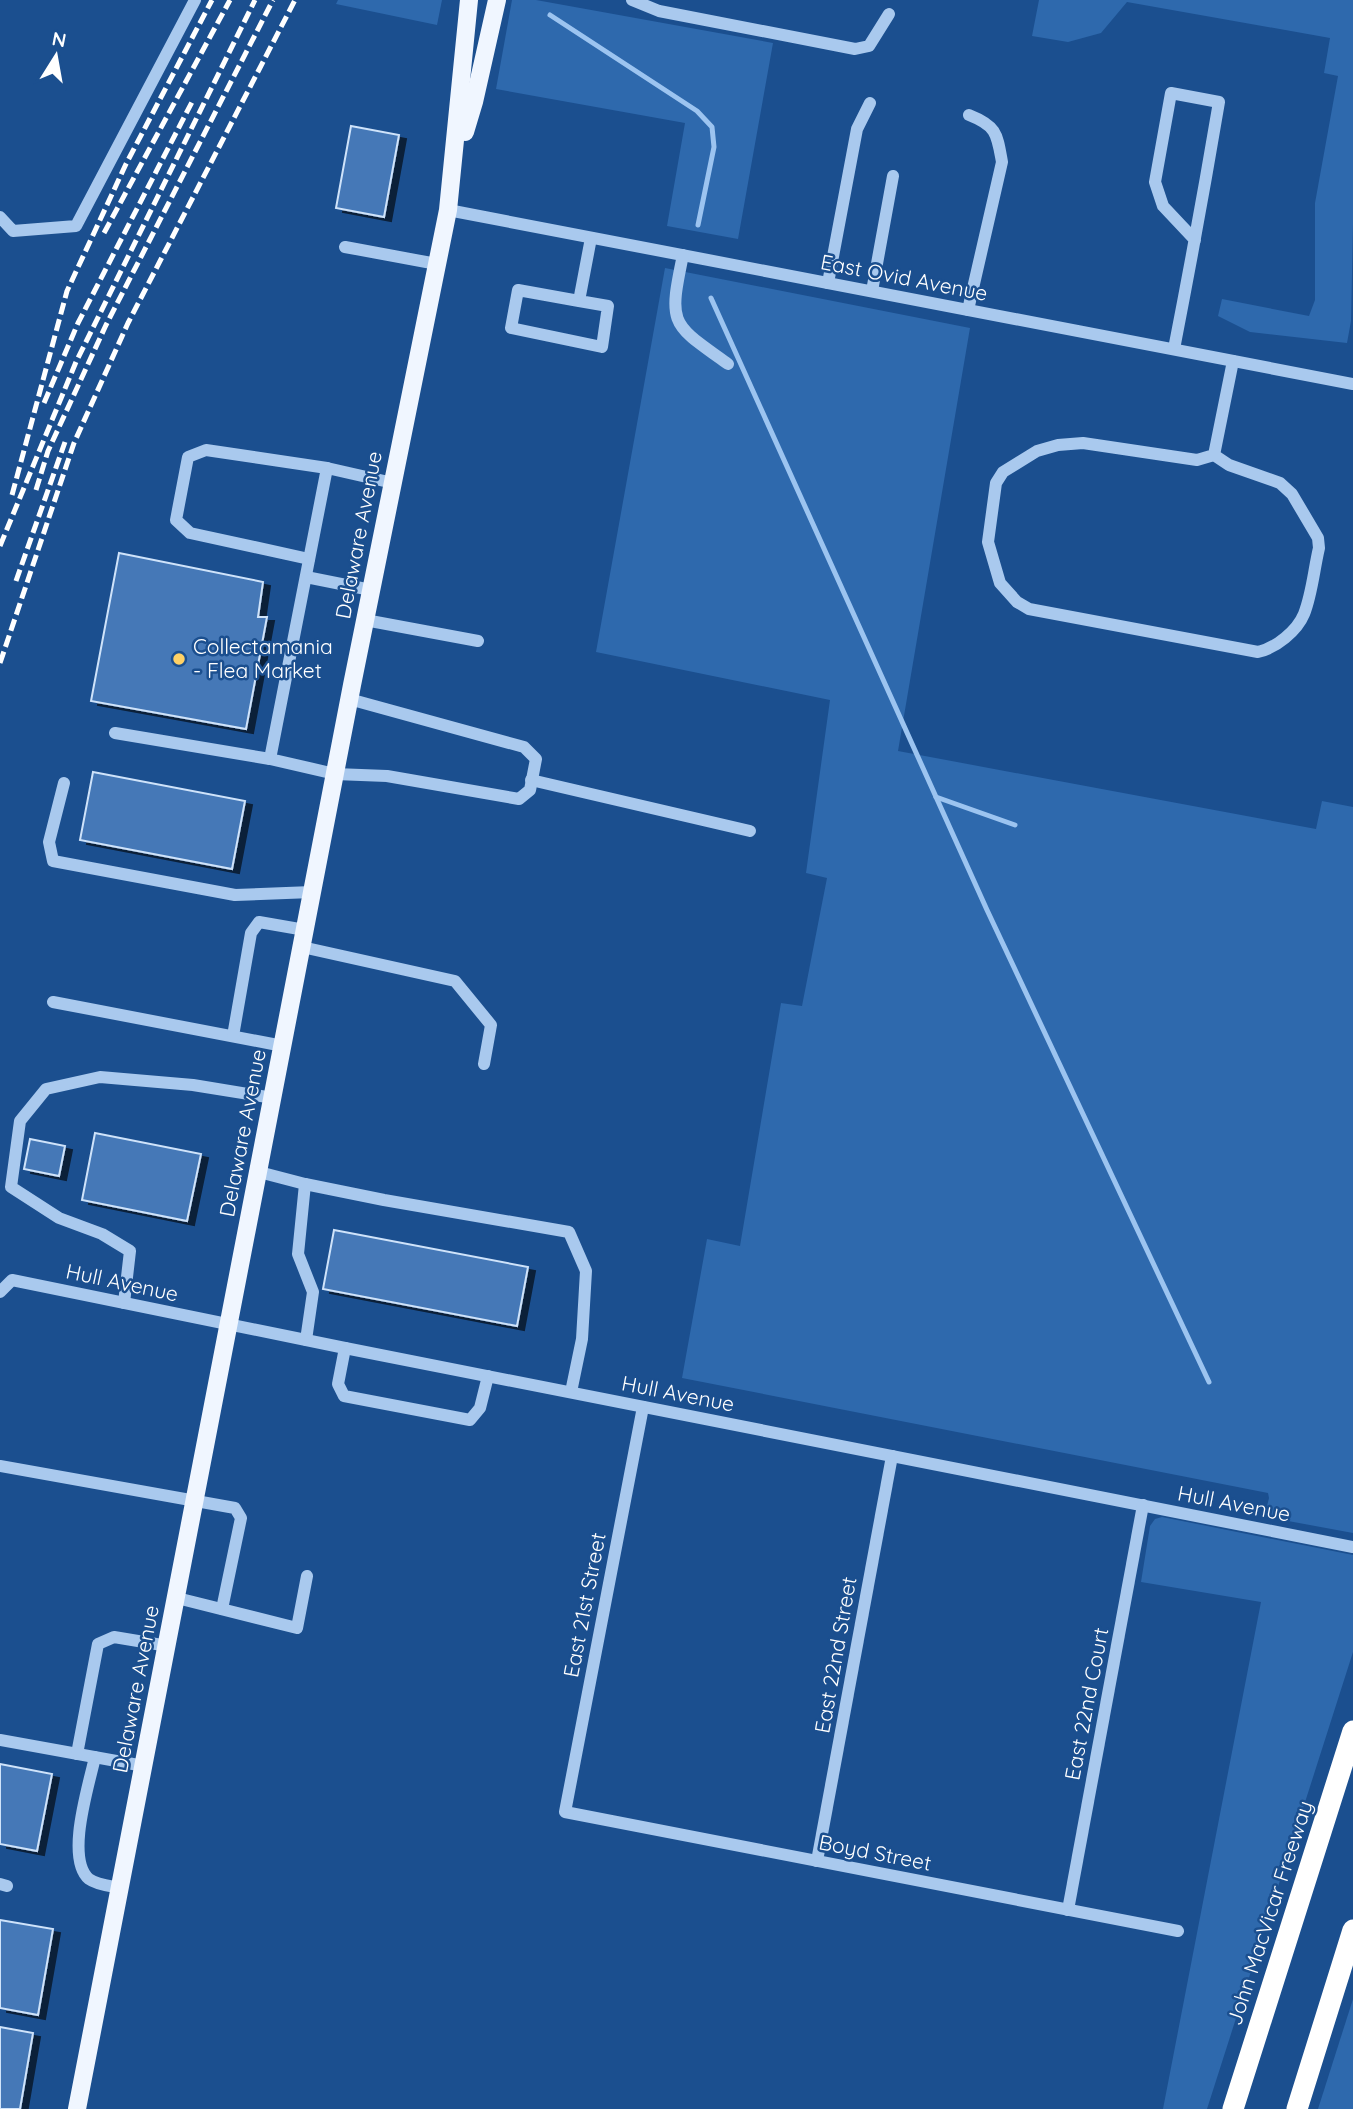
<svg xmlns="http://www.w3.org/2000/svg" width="1353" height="2109" font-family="Quicksand,sans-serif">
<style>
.green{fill:#2e69ad}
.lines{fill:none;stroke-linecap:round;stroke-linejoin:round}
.stream{stroke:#9cc4f0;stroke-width:5}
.building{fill:#4478b7;stroke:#cfe3fa;stroke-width:2;filter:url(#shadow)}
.minor{stroke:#a9c9ee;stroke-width:12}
.major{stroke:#f0f6ff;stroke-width:18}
.highway{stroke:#fff;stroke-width:21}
.rail{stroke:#fff;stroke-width:5;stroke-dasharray:12 5;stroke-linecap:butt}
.poi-dot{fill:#ffd166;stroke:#1b4f8f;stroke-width:2.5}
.labels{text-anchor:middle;stroke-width:5;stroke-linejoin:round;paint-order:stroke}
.street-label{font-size:21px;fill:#fff;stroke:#1b4f8f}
.poi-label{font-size:21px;fill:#fff;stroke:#1b4f8f;text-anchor:start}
</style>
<defs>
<filter id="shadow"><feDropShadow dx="7" dy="4" stdDeviation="0" flood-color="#0009"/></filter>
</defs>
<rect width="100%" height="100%" fill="#1b4f8f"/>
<!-- green -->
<g class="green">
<path d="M338,0H442L437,25L336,4Z"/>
<path d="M512,0H536L773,43L738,239L667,226L685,123L496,89Z"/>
<path d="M1039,0H1353V225L1351,321L1347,343L1250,332L1218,316L1222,299L1309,316L1315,300V203L1338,76L1324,73L1330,38L1127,2L1101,33L1068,42L1032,36Z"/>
<path d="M665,268L970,328L898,751L1316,829L1322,801L1353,807V1533L1272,1518L1266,1510L1269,1498L1268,1493L682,1378L707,1239L740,1246L781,1003L802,1006L827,878L806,873L830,700L596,652Z"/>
<path d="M1162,1517L1353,1555V1652L1207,2109H1163L1261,1602L1141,1582L1150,1526L1155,1519Z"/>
<path d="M1353,1999V2109H1318Z"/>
</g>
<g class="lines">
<!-- stream -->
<g class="stream">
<path d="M550,15L697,111L712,127L714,147L698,225"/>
<path d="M711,298L987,910L1209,1382"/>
<path d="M936,797L1015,825"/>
</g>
</g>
<!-- building -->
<g class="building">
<path d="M351,126L399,135L384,217L336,208Z"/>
<path d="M119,553L263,582L258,617H267L246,729L91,701Z"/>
<path d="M93,772L245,801L232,869L80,840Z"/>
<path d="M95,1133L201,1154L187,1221L82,1200Z"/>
<path d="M30,1139L65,1146L59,1176L24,1169Z"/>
<path d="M334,1230L528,1267L517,1326L323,1289Z"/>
<path d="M0,1764L52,1774L37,1851L0,1844Z"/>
<path d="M0,1920L53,1929L38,2015L0,2008Z"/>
<path d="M0,2027L33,2033L20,2109H0Z"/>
</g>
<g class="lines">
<!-- minor -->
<g class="minor">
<path d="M632,0L659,11L855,49L869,46L889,14"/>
<path d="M448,210L1353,384"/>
<path d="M0,217L13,231L76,226L195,0"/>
<path d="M345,247L437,264"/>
<path d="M683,255C668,326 671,323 728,364"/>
<path d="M828,283L857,129L870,103"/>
<path d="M872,291L893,176"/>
<path d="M579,301L608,306L602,347L511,328L518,290L579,301L591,238"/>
<path d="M968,310L1002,162C997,134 997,126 969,115"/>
<path d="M1174,349C1190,267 1205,185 1219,102L1171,93L1155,182L1163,206L1195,240"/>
<path d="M1214,455L1197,460L1083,443L1058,445L1037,451L1003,472L996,483L988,542L1000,583L1017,602L1029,609L1258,652C1276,648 1297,631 1304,614C1312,594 1314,569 1319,548L1318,538L1292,494L1280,483L1229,465L1214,455L1233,361"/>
<path d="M309,559L190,533L176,520L188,457L206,450L327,468"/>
<path d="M306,577L371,590"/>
<path d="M365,620L478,641"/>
<path d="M349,699L524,747L536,759L530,790L519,799L387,776L335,774L270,759L327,468L393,483"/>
<path d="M115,733L270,759"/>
<path d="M531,780L750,831"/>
<path d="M64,783L49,842L53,861L235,895L312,892"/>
<path d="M302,947L455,981L491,1025L484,1064"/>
<path d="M53,1002L283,1046"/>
<path d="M233,1036L251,933L259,922L305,930"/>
<path d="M259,1172L305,1184L298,1254L313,1292L306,1340"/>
<path d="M305,1184L384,1200L569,1232L586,1271L582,1339L571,1392"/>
<path d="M0,1292L12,1280L345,1348L1353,1547"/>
<path d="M124,1303L130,1251L102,1234L59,1218L11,1187L20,1121L46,1089L100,1077L193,1085L273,1098"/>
<path d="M345,1348L338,1384L344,1396L470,1420L480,1408L488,1376"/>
<path d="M643,1407L565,1812L1178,1931"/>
<path d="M0,1466L235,1508L241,1518L222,1609"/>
<path d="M177,1598L297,1628L307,1576"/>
<path d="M0,1740L144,1766"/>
<path d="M77,1754L98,1644L114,1637L168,1646"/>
<path d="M95,1757C89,1785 65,1858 89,1879C97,1885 111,1886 120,1888"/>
<path d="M817,1861L892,1456"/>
<path d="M0,1884L7,1886"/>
<path d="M1068,1910L1143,1505"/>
</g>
<!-- major -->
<g class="major">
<path d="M465,132L474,102L497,0"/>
<path d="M77,2109L352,685L448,210L469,0"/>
</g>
<!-- highway -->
<g class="highway">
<path d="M1233,2109L1353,1731"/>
<path d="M1297,2109L1353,1930"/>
</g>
<!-- rail -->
<g class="rail">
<path d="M104,233L230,0"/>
<path d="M44,403L78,323L192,102"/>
<path d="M36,490L48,451L106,325L273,0"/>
<path d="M12,495L67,291L126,164L212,0"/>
<path d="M0,546L76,362L255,0"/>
<path d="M16,581L65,442"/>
<path d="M0,663L74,443L128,323L295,0"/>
</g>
</g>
<!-- markers -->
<circle class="poi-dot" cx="179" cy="659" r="7"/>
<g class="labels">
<!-- street labels -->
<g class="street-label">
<text transform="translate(904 278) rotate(11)" y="7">East Ovid Avenue</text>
<text transform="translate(359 535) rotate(-79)" y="7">Delaware Avenue</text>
<text transform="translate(243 1133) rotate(-79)" y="7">Delaware Avenue</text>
<text transform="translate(122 1283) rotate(12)" y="7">Hull Avenue</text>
<text transform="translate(678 1394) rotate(11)" y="7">Hull Avenue</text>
<text transform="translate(1234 1504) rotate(11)" y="7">Hull Avenue</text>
<text transform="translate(585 1605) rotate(-79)" y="7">East 21st Street</text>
<text transform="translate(836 1655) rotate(-80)" y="7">East 22nd Street</text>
<text transform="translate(136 1689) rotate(-79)" y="7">Delaware Avenue</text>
<text transform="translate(1087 1704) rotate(-79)" y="7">East 22nd Court</text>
<text transform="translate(875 1853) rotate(11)" y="7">Boyd Street</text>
<text transform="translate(1270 1913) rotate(-72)" y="7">John MacVicar Freeway</text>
</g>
<!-- poi labels -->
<g class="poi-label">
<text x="193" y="654">Collectamania<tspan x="193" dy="24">- Flea Market</tspan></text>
</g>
</g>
<!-- north arrow -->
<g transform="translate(56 56) rotate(11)" stroke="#1b4f8f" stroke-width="5" paint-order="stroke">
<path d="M0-5L12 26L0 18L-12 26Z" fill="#ffffff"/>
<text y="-10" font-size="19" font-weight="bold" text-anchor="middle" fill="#ffffff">N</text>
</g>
</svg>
